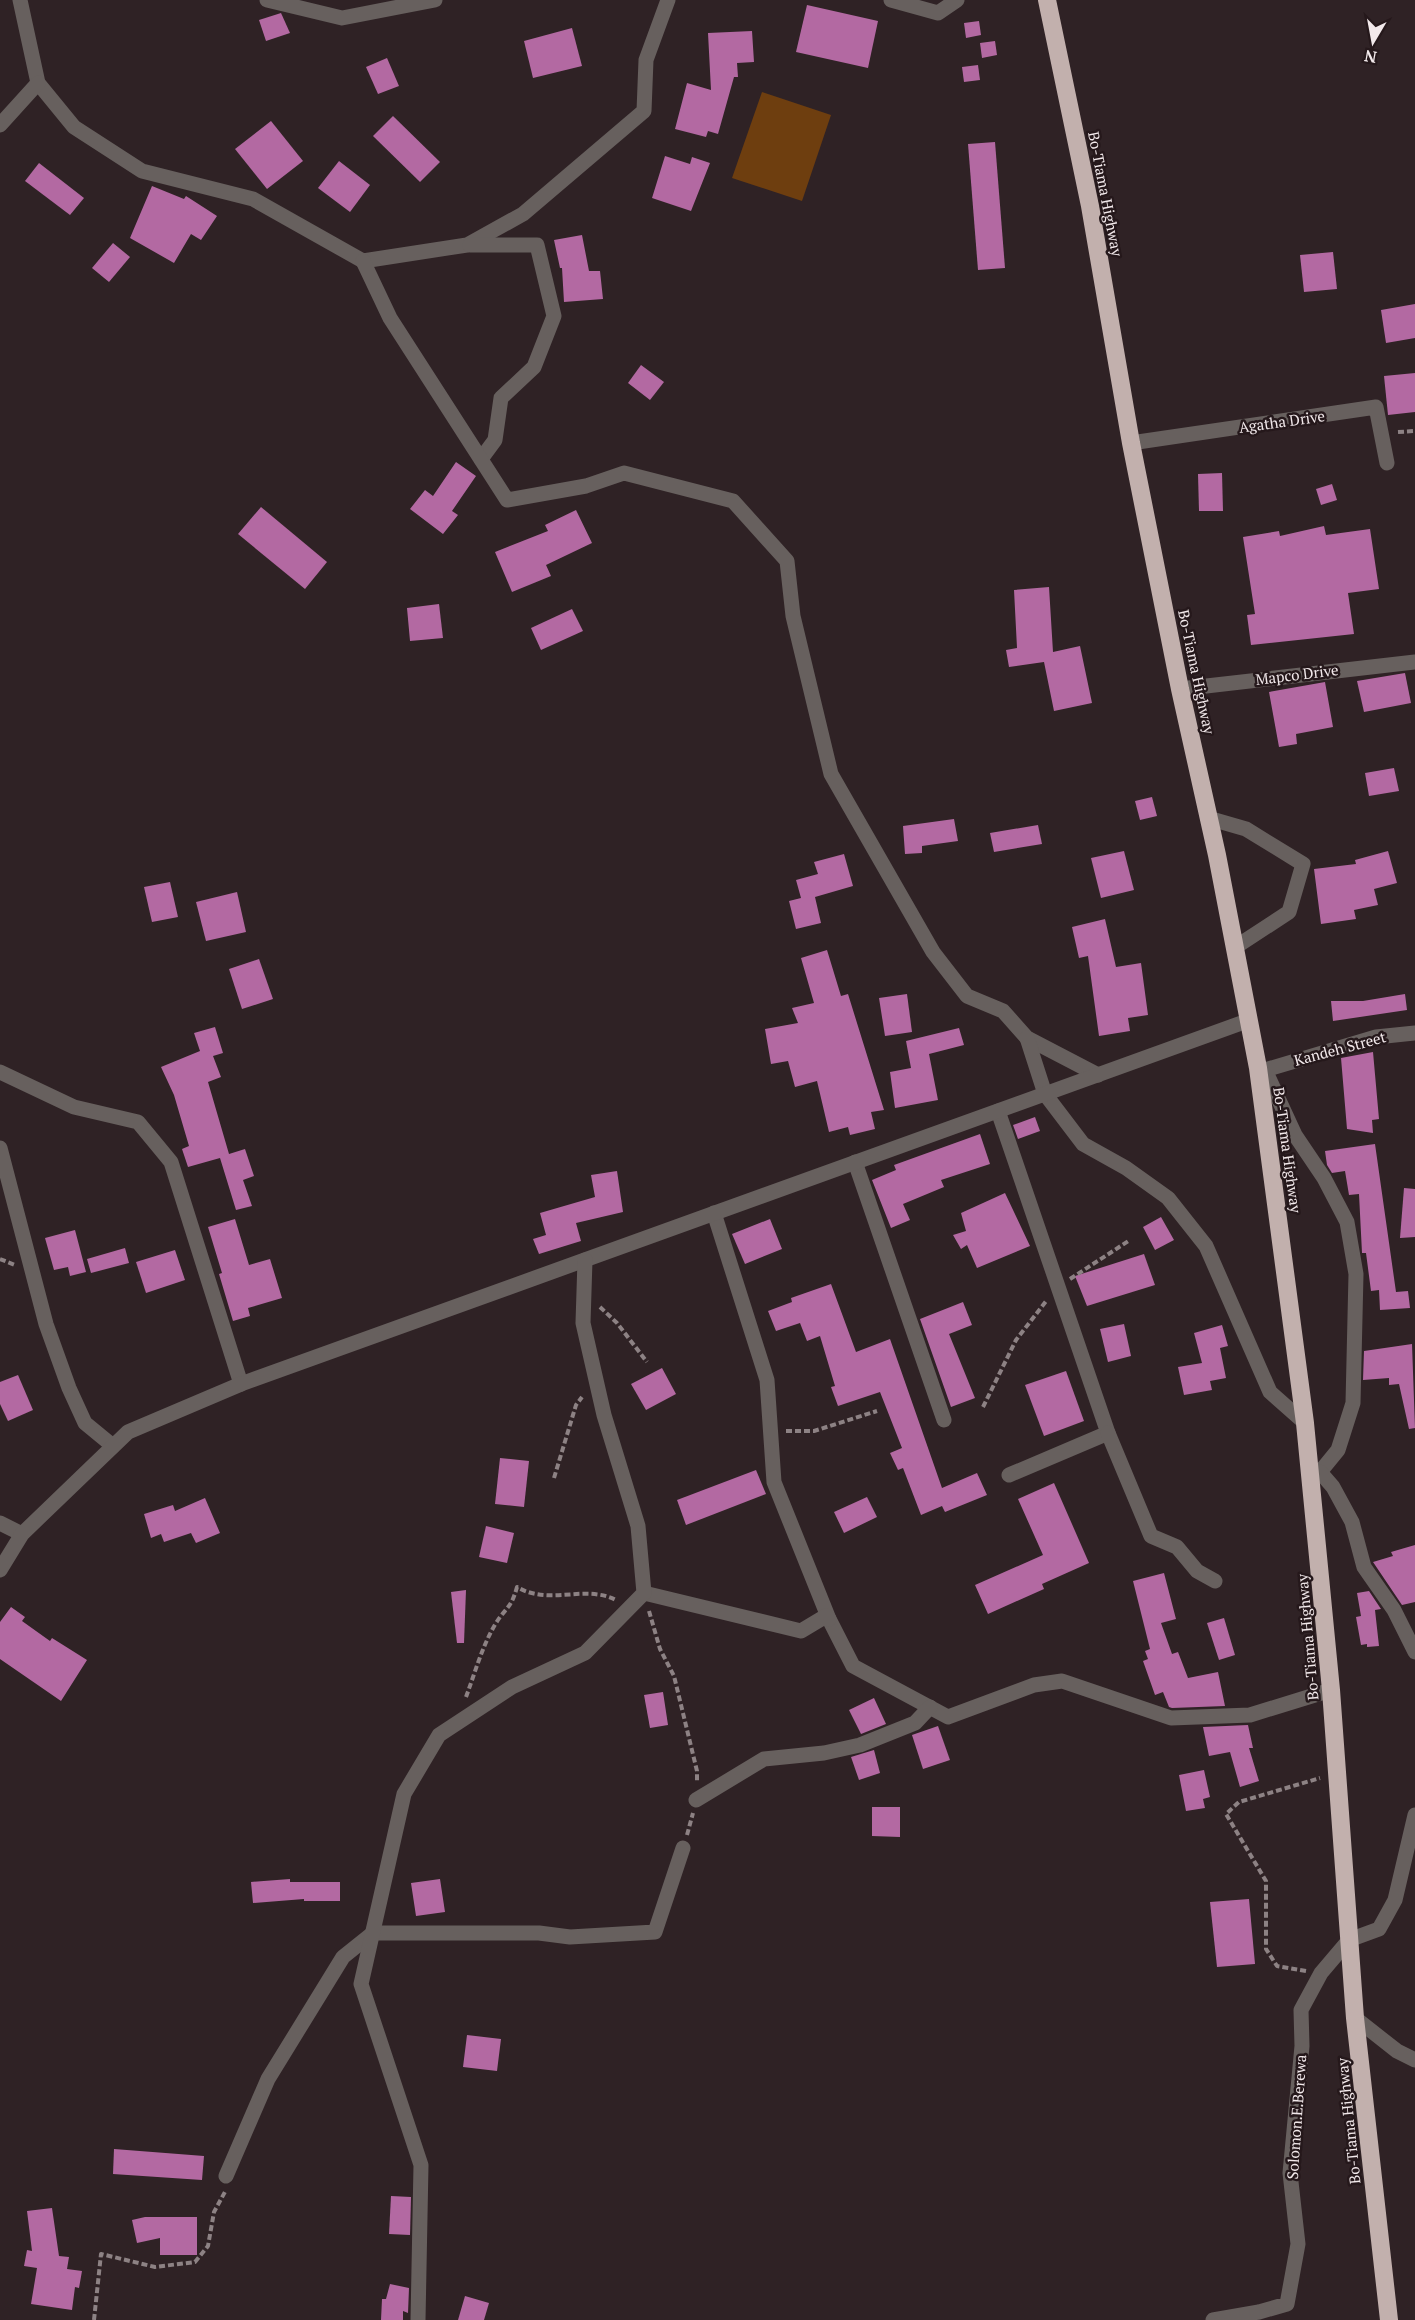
<svg xmlns="http://www.w3.org/2000/svg" width="1415" height="2320" font-family="'PT Serif',serif">
<style>
.green{fill:#6e3e0f}
.building{fill:#b369a2}
.lines{fill:none;stroke-linecap:round;stroke-linejoin:round}
.path{stroke:#8d8284;stroke-width:4;stroke-dasharray:6 3;stroke-linecap:butt}
.minor{stroke:#67605e;stroke-width:15}
.highway{stroke:#c2b0ad;stroke-width:18}
.labels{text-anchor:middle;stroke-width:5;stroke-linejoin:round;paint-order:stroke}
.street-label{font-size:15px;fill:#f2e9eb;stroke:#25181b}
</style>
<rect width="100%" height="100%" fill="#2f2225"/>
<!-- green -->
<path class="green" d="M762,92L831,115L802,201L732,178Z"/>
<!-- building -->
<g class="building">
<path d="M807,5L878,21L868,68L796,52Z"/>
<path d="M281,13L290,33L266,41L259,20Z"/>
<path d="M979,21L981,35L966,38L964,23Z"/>
<path d="M572,28L582,66L533,78L524,41Z"/>
<path d="M752,31L754,62L737,63L738,77H734L718,134L708,131L706,137L675,129L687,83L711,90L708,33Z"/>
<path d="M995,41L997,55L982,58L980,43Z"/>
<path d="M387,58L399,86L378,94L366,67Z"/>
<path d="M978,65L980,80L964,82L962,67Z"/>
<path d="M393,116L440,162L420,182L373,136Z"/>
<path d="M271,121L303,161L267,189L235,149Z"/>
<path d="M995,142L1005,268L978,270L968,144Z"/>
<path d="M665,156L690,164L692,157L710,163L691,211L652,198Z"/>
<path d="M339,161L370,185L350,212L318,188Z"/>
<path d="M39,163L84,198L70,215L25,181Z"/>
<path d="M152,186L184,199L186,196L217,216L201,240L191,234L174,263L130,238Z"/>
<path d="M582,235L589,271H600L603,299L564,302L562,268H560L554,240Z"/>
<path d="M113,243L130,257L109,282L92,268Z"/>
<path d="M1333,252L1337,289L1304,292L1300,255Z"/>
<path d="M1415,304V338L1386,343L1381,310Z"/>
<path d="M641,365L664,382L650,400L628,383Z"/>
<path d="M1415,373V412L1388,415L1384,376Z"/>
<path d="M456,462L476,476L452,511L458,515L443,534L410,509L425,490L433,496Z"/>
<path d="M1222,473L1223,511H1199L1198,474Z"/>
<path d="M1332,484L1337,500L1321,505L1316,489Z"/>
<path d="M261,507L327,562L305,589L238,534Z"/>
<path d="M576,510L592,543L546,565L551,576L512,592L495,552L548,531L545,525Z"/>
<path d="M1324,526L1326,535L1370,529L1379,589L1348,593L1354,634L1251,645L1247,615L1255,614L1243,537L1279,531L1280,536Z"/>
<path d="M1049,587L1053,652L1080,646L1092,703L1054,711L1044,662L1009,667L1006,650L1017,648L1014,590Z"/>
<path d="M439,604L443,638L410,641L407,608Z"/>
<path d="M572,609L583,631L541,650L531,628Z"/>
<path d="M1405,673L1411,703L1364,712L1357,681Z"/>
<path d="M1325,682L1333,727L1296,734L1297,744L1279,747L1269,692Z"/>
<path d="M1394,768L1399,791L1369,796L1365,773Z"/>
<path d="M1152,797L1157,816L1140,820L1135,801Z"/>
<path d="M954,819L958,841L922,846V853L905,854L903,826Z"/>
<path d="M1038,825L1042,844L994,852L990,833Z"/>
<path d="M1124,851L1134,890L1101,898L1091,858Z"/>
<path d="M1388,851L1397,883L1374,889L1378,905L1354,910L1356,919L1321,924L1314,869L1356,864L1355,860Z"/>
<path d="M844,854L853,886L815,897L821,923L796,929L789,901L801,898L796,880L818,874L814,862Z"/>
<path d="M170,882L178,917L152,922L144,887Z"/>
<path d="M237,892L246,932L206,941L196,902Z"/>
<path d="M1105,919L1116,967L1141,963L1148,1015L1128,1018L1130,1031L1099,1036L1088,956L1079,958L1072,927Z"/>
<path d="M827,950L841,996L848,994L884,1110L871,1112L875,1129L850,1135L848,1127L829,1132L817,1081L795,1087L788,1061L771,1064L765,1029L798,1023L792,1008L814,1003L801,958Z"/>
<path d="M259,959L273,999L242,1009L229,969Z"/>
<path d="M907,994L912,1032L885,1036L879,998Z"/>
<path d="M1405,994L1407,1010L1333,1021L1331,1001H1363Z"/>
<path d="M215,1027L223,1053L213,1056L221,1077L208,1082L229,1154L245,1149L254,1176L243,1180L252,1206L236,1210L220,1158L188,1167L182,1149L189,1146L174,1095L161,1067L200,1051L194,1033Z"/>
<path d="M959,1028L964,1045L929,1054L938,1100L895,1108L890,1072L911,1068L906,1041Z"/>
<path d="M1373,1052L1379,1119L1372,1120L1373,1133L1347,1129L1341,1058Z"/>
<path d="M1035,1117L1040,1131L1018,1139L1013,1125Z"/>
<path d="M980,1134L990,1164L941,1180L944,1187L903,1204L910,1220L891,1228L872,1180L896,1170L894,1165Z"/>
<path d="M1375,1144L1396,1292L1408,1291L1410,1308L1380,1310L1379,1290L1371,1291L1366,1253H1362L1359,1194L1349,1195L1345,1171L1332,1173L1327,1165L1325,1151Z"/>
<path d="M617,1171L623,1212L576,1223L581,1241L539,1254L533,1239L546,1235L540,1213L595,1197L591,1175Z"/>
<path d="M1404,1188L1415,1189V1237L1400,1238Z"/>
<path d="M1005,1193L1030,1246L977,1268L967,1245L961,1249L953,1235L966,1231L961,1213Z"/>
<path d="M1161,1217L1174,1240L1155,1250L1143,1227Z"/>
<path d="M235,1219L249,1265L270,1259L282,1298L248,1308L250,1316L233,1321L219,1274L222,1273L208,1227Z"/>
<path d="M770,1219L782,1249L745,1264L732,1234Z"/>
<path d="M75,1230L86,1272L70,1276L68,1267L54,1270L45,1238Z"/>
<path d="M125,1248L129,1263L91,1273L87,1259Z"/>
<path d="M175,1250L185,1280L146,1293L136,1262Z"/>
<path d="M1144,1254L1155,1285L1087,1306L1075,1276Z"/>
<path d="M831,1284L856,1352L890,1339L942,1488L977,1473L987,1495L945,1512L942,1506L921,1515L903,1468L898,1470L890,1453L902,1448L880,1392L838,1406L831,1387L835,1386L820,1336L807,1341L800,1323L776,1331L768,1311L792,1302L791,1298Z"/>
<path d="M963,1302L972,1325L949,1334L975,1398L951,1407L920,1319Z"/>
<path d="M1124,1324L1131,1356L1108,1362L1100,1329Z"/>
<path d="M1222,1325L1228,1346L1220,1348L1226,1378L1210,1381L1212,1390L1184,1395L1178,1367L1202,1363L1194,1333Z"/>
<path d="M1412,1344L1415,1428L1409,1429L1399,1384L1389,1385V1378L1363,1380L1364,1351Z"/>
<path d="M662,1368L676,1394L646,1410L631,1384Z"/>
<path d="M1066,1371L1084,1421L1044,1436L1025,1385Z"/>
<path d="M18,1375L33,1410L8,1421L0,1404V1382Z"/>
<path d="M500,1458L529,1461L524,1507L495,1504Z"/>
<path d="M756,1470L766,1494L686,1525L677,1500Z"/>
<path d="M1054,1483L1089,1563L1042,1584L1044,1589L988,1614L975,1585L1043,1555L1018,1499Z"/>
<path d="M867,1497L877,1517L844,1533L834,1512Z"/>
<path d="M205,1498L220,1533L196,1543L191,1533L164,1542L161,1534L151,1538L144,1514L173,1505L175,1511Z"/>
<path d="M486,1526L514,1533L507,1563L479,1557Z"/>
<path d="M1415,1545V1602L1402,1605L1373,1562L1393,1556L1391,1552Z"/>
<path d="M1164,1573L1176,1619L1161,1623L1172,1654L1178,1652L1188,1678L1218,1672L1225,1706L1172,1708L1169,1707L1163,1692L1155,1695L1143,1661L1148,1659L1145,1651L1150,1649L1133,1581Z"/>
<path d="M466,1590L464,1643H457L451,1592Z"/>
<path d="M1369,1591L1381,1609L1375,1610L1379,1646L1367,1647V1644L1361,1645L1356,1617L1361,1616L1357,1593Z"/>
<path d="M11,1607L25,1617L22,1621L50,1641L52,1638L87,1660L61,1701L0,1659V1622Z"/>
<path d="M1224,1618L1235,1655L1219,1660L1207,1623Z"/>
<path d="M663,1692L668,1725L650,1728L644,1695Z"/>
<path d="M874,1698L886,1724L861,1734L849,1710Z"/>
<path d="M1248,1725L1253,1748H1249L1259,1781L1240,1787L1230,1752L1209,1756L1203,1727Z"/>
<path d="M938,1726L950,1760L923,1769L912,1735Z"/>
<path d="M874,1750L880,1773L859,1780L851,1757Z"/>
<path d="M1204,1770L1210,1797L1203,1799L1205,1808L1186,1811L1179,1775Z"/>
<path d="M872,1807H900V1837L872,1836Z"/>
<path d="M290,1879V1882H340V1901H304V1899L253,1903L251,1882Z"/>
<path d="M440,1879L445,1912L416,1916L411,1883Z"/>
<path d="M1249,1899L1255,1964L1217,1967L1210,1902Z"/>
<path d="M467,2035L501,2039L497,2071L463,2067Z"/>
<path d="M114,2149L204,2156L202,2180L113,2174Z"/>
<path d="M391,2196L411,2197L410,2235L389,2234Z"/>
<path d="M52,2208L59,2256L69,2257L67,2269L82,2271L79,2288L75,2287L72,2310L31,2304L37,2268L24,2266L27,2250L32,2251L27,2211Z"/>
<path d="M145,2217H197V2255H160V2238L137,2243L132,2220Z"/>
<path d="M390,2284L409,2288L408,2313L403,2311V2320H381L382,2299H386Z"/>
<path d="M465,2296L489,2303L484,2320H458Z"/>
</g>
<g class="lines">
<!-- path -->
<g class="path">
<path d="M1398,432L1415,431"/>
<path d="M0,1259L15,1265"/>
<path d="M1070,1279L1130,1240"/>
<path d="M600,1307L617,1323L647,1362"/>
<path d="M983,1407L1016,1340L1047,1300"/>
<path d="M786,1431H814L877,1411"/>
<path d="M554,1478L576,1405L582,1397"/>
<path d="M649,1611L660,1649L674,1676L697,1771V1782"/>
<path d="M466,1697C475,1673 482,1646 496,1623C506,1607 511,1609 517,1587C549,1606 585,1584 616,1600"/>
<path d="M687,1835L693,1813"/>
<path d="M1306,1971L1277,1966L1266,1949V1881L1226,1814L1239,1802L1320,1778"/>
<path d="M94,2320L101,2254L155,2267L195,2262L208,2246L214,2212L226,2190"/>
</g>
<!-- minor -->
<g class="minor">
<path d="M20,0L38,83L74,127L142,171L253,199L363,261L467,245L523,214L644,111L646,60L668,0"/>
<path d="M267,0L342,18L435,0"/>
<path d="M891,0L938,13L957,0"/>
<path d="M0,125L38,83"/>
<path d="M470,245H537L554,316L534,367L501,398L495,440L481,459"/>
<path d="M363,261L390,318L507,500L586,486L624,473L733,501L787,561L793,616L831,774L933,952L967,996L1003,1011L1027,1038L1098,1075"/>
<path d="M1131,443L1376,407L1387,463"/>
<path d="M1180,689L1415,662"/>
<path d="M1208,818L1246,829L1303,864L1289,912L1234,948"/>
<path d="M1027,1038L1045,1094L1083,1144L1126,1168L1168,1198L1206,1246L1270,1392L1305,1423"/>
<path d="M1258,1068L1265,1070L1295,1135L1324,1178L1347,1222L1356,1274L1353,1403L1338,1450L1320,1472L1311,1477"/>
<path d="M1265,1070L1376,1037L1415,1033"/>
<path d="M0,1072L74,1107L138,1122L171,1162L241,1384"/>
<path d="M998,1111L1108,1433L1009,1475"/>
<path d="M0,1148L46,1324L69,1388L85,1423L113,1446"/>
<path d="M855,1162L944,1420"/>
<path d="M714,1213L767,1380L774,1482L829,1619L853,1666L948,1717L1034,1685L1062,1681L1171,1718L1250,1715L1331,1690"/>
<path d="M1108,1433L1151,1536L1177,1547L1197,1571L1215,1581"/>
<path d="M1320,1472L1333,1487L1352,1522L1364,1567L1394,1610L1415,1652"/>
<path d="M0,1523L22,1534"/>
<path d="M0,1570L22,1534L128,1432L241,1384L1247,1021"/>
<path d="M644,1593L801,1631L826,1616L829,1619"/>
<path d="M696,1800L764,1759L824,1753L860,1745L915,1723L930,1707"/>
<path d="M1355,2018L1397,2051L1415,2060"/>
<path d="M226,2176L268,2079L343,1957L373,1933H539L570,1937L655,1932L683,1848"/>
<path d="M418,2320L421,2165L361,1984L404,1794L439,1735L512,1687L585,1653L644,1593L638,1526L604,1415L583,1323L585,1260"/>
<path d="M1213,2320L1259,2312L1287,2304L1298,2244L1290,2173L1302,2046L1301,2010L1321,1973L1349,1940L1379,1929L1395,1900L1415,1815"/>
</g>
<!-- highway -->
<path class="highway" d="M1047,0L1090,206L1131,443L1180,689L1217,855L1258,1068L1305,1423L1331,1690L1355,2018L1389,2320"/>
</g>
<g class="labels">
<!-- street labels -->
<g class="street-label">
<text transform="translate(1105 194) rotate(79)" y="5">Bo-Tiama Highway</text>
<text transform="translate(1282 422) rotate(-8)" y="5">Agatha Drive</text>
<text transform="translate(1196 672) rotate(78)" y="5">Bo-Tiama Highway</text>
<text transform="translate(1297 675) rotate(-7)" y="5">Mapco Drive</text>
<text transform="translate(1340 1049) rotate(-15)" y="5">Kandeh Street</text>
<text transform="translate(1287 1150) rotate(82)" y="5">Bo-Tiama Highway</text>
<text transform="translate(1308 1637) rotate(-95)" y="5">Bo-Tiama Highway</text>
<text transform="translate(1297 2117) rotate(-86)" y="5">Solomon.E.Berewa</text>
<text transform="translate(1349 2121) rotate(-96)" y="5">Bo-Tiama Highway</text>
</g>
</g>
<!-- north arrow -->
<g transform="translate(1373 42) rotate(190)" stroke="#25181b" stroke-width="4.5" paint-order="stroke">
<path d="M0-4.5L10 22L0 15L-10 22Z" fill="#f2e9eb"/>
<text y="-9" font-size="16" font-weight="bold" text-anchor="middle" fill="#f2e9eb">N</text>
</g>
</svg>
